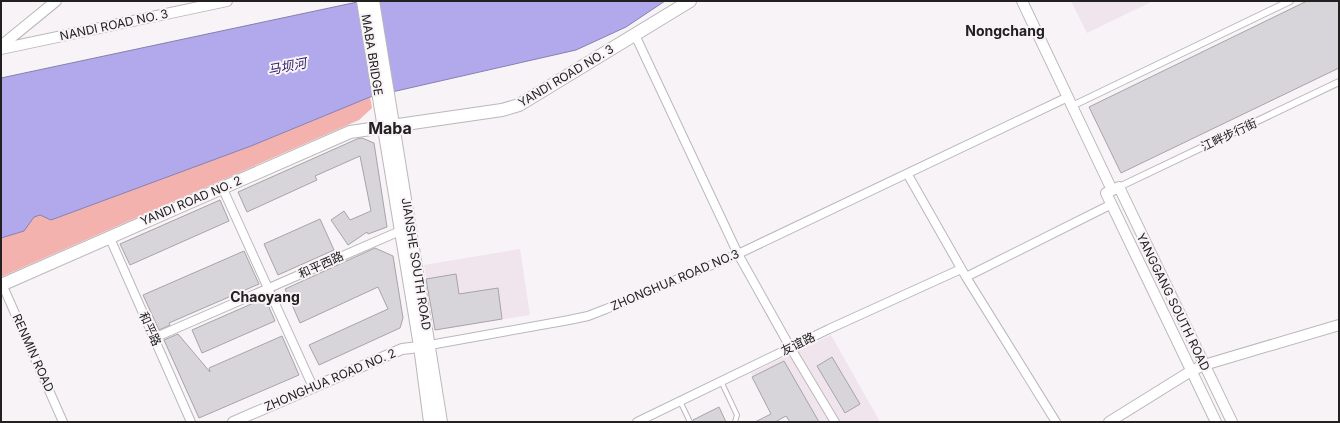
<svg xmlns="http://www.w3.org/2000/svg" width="1340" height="423" font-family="Inter,'Noto Sans SC',sans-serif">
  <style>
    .built { fill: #f0e5ed }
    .green { fill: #f3b2ad }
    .water { fill: #b1a9ec; stroke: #8680af }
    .building { fill: #d7d5d9; stroke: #a6a4a7 }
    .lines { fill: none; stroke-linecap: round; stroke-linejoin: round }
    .service-casing { stroke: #bbb7ba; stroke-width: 6 }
    .pedestrian-casing { stroke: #bbb7ba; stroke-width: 8 }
    .minor-casing { stroke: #bbb7ba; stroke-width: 10 }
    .tertiary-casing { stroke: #bbb7ba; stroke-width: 12 }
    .secondary-casing { stroke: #bbb7ba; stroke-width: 14 }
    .service { stroke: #fff; stroke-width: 4 }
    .pedestrian { stroke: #fff; stroke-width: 6 }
    .minor { stroke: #fff; stroke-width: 8 }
    .tertiary { stroke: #fff; stroke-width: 10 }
    .secondary { stroke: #fff; stroke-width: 12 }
    .labels { text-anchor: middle; stroke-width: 4; stroke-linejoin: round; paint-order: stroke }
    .street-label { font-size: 12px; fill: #222021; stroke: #f7f3f6 }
    .water-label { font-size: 13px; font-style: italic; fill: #2e1864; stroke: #f7f3f6 }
    .quarter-label { font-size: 14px; font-weight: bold; fill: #222021; stroke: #f7f3f6 }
    .district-label { font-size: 16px; font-weight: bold; fill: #222021; stroke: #f7f3f6 }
  </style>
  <rect width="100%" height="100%" fill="#f7f3f6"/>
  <!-- built -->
  <path class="built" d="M1071,1H1153L1087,33Z
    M520,249L530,315L435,330L424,265Z
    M831,335L880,422H790L776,398L765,403L751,373Z"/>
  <!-- green -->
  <path class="green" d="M370,97L372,108L359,120L1,277V238L24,231L34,217L40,215L51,220L251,146Z"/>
  <!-- water -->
  <path class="water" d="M362,1H665L626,27L576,50L370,97L251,146L51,220L40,215L34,217L24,231L1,238V78Z"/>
  <!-- building -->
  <path class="building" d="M1307,1H1339V68L1121,173L1089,107Z
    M362,138L374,143L387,227L368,234L367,232L348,245L331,220L344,211L350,220L371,211L360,156L315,176L317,180L247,212L238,192L357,139Z
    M220,200L229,221L130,265L120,244Z
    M320,219L334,250L278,275L264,244Z
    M375,248L393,256L403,318L400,328L319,365L309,345L388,309L378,287L300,323L285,289Z
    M244,251L259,284L169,323L170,325L159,330L143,295Z
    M456,274L459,294L498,288L502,319L435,330L426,279Z
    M265,298L275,321L202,353L192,330Z
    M178,334L210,372L209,368L282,336L299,375L199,418L164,340Z
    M832,357L860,404L845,413L817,366Z
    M784,361L819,422H790L786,416L775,422H755L771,414L752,377Z
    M719,407L726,422H693V420Z"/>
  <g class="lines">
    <!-- service casing -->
    <g class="service-casing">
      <path id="service" d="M721,381L737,415L735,422
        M680,401L690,422"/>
    </g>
    <!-- pedestrian casing -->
    <g class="pedestrian-casing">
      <path id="pedestrian" d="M1072,106L1290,1
        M1119,187L1339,82"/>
    </g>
    <!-- minor casing -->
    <g class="minor-casing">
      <path id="minor" d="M635,35L738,254L790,347L835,422
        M908,175L966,277L1056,422
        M222,187L313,387
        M109,236L191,422
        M966,277L1112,204
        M2,284L63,422
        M154,338L400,231
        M430,345L569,320L588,316L606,309L738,254L1068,97
        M637,422L829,329L961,269"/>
    </g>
    <!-- tertiary casing -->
    <g class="tertiary-casing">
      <path id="tertiary" d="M1022,1L1112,190
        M1,46L56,1
        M1,49L227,1
        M233,422L402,349L428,346
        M1109,422L1191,371L1204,365L1339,325
        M1216,422L1106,193L1119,187L1232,422"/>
    </g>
    <!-- secondary casing -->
    <g class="secondary-casing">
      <path id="secondary" d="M363,1L420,346L430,422
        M373,1L441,422
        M1,285L350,132L502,110L519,105L690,1"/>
    </g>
    <!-- service -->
    <use href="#service" class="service"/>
    <!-- pedestrian -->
    <use href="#pedestrian" class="pedestrian"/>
    <!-- minor -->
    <use href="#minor" class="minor"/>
    <!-- tertiary -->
    <use href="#tertiary" class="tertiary"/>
    <!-- secondary -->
    <use href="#secondary" class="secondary"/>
  </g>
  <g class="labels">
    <!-- street labels -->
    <g class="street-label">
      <text transform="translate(114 25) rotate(-12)" y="4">NANDI ROAD NO. 3</text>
      <text transform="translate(372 55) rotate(81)" y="4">MABA BRIDGE</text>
      <text transform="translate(566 76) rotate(-31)" y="4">YANDI ROAD NO. 3</text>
      <text transform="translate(1229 135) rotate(-25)" y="4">江畔步行街</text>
      <text transform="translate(191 201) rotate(-23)" y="4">YANDI ROAD NO. 2</text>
      <text transform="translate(416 264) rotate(81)" y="4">JIANSHE SOUTH ROAD</text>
      <text transform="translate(321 265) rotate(-24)" y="4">和平西路</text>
      <text transform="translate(675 280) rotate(-23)" y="4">ZHONGHUA ROAD NO.3</text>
      <text transform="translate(1173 302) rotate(64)" y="4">YANGGANG SOUTH ROAD</text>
      <text transform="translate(150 329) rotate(66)" y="4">和平路</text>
      <text transform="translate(798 344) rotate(-26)" y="4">友谊路</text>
      <text transform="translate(33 353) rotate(66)" y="4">RENMIN ROAD</text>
      <text transform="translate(330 380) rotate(-23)" y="4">ZHONGHUA ROAD NO. 2</text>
    </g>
    <!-- water labels -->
    <g class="water-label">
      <text transform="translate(287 66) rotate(-11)" y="5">马坝河</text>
    </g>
    <!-- quarter labels -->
    <g class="quarter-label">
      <text x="1005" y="36">Nongchang</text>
      <text x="265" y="302">Chaoyang</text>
    </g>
    <!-- district labels -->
    <g class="district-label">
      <text x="390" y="134">Maba</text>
    </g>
  </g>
  <!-- border -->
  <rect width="1340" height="423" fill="none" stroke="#222021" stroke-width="4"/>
</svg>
